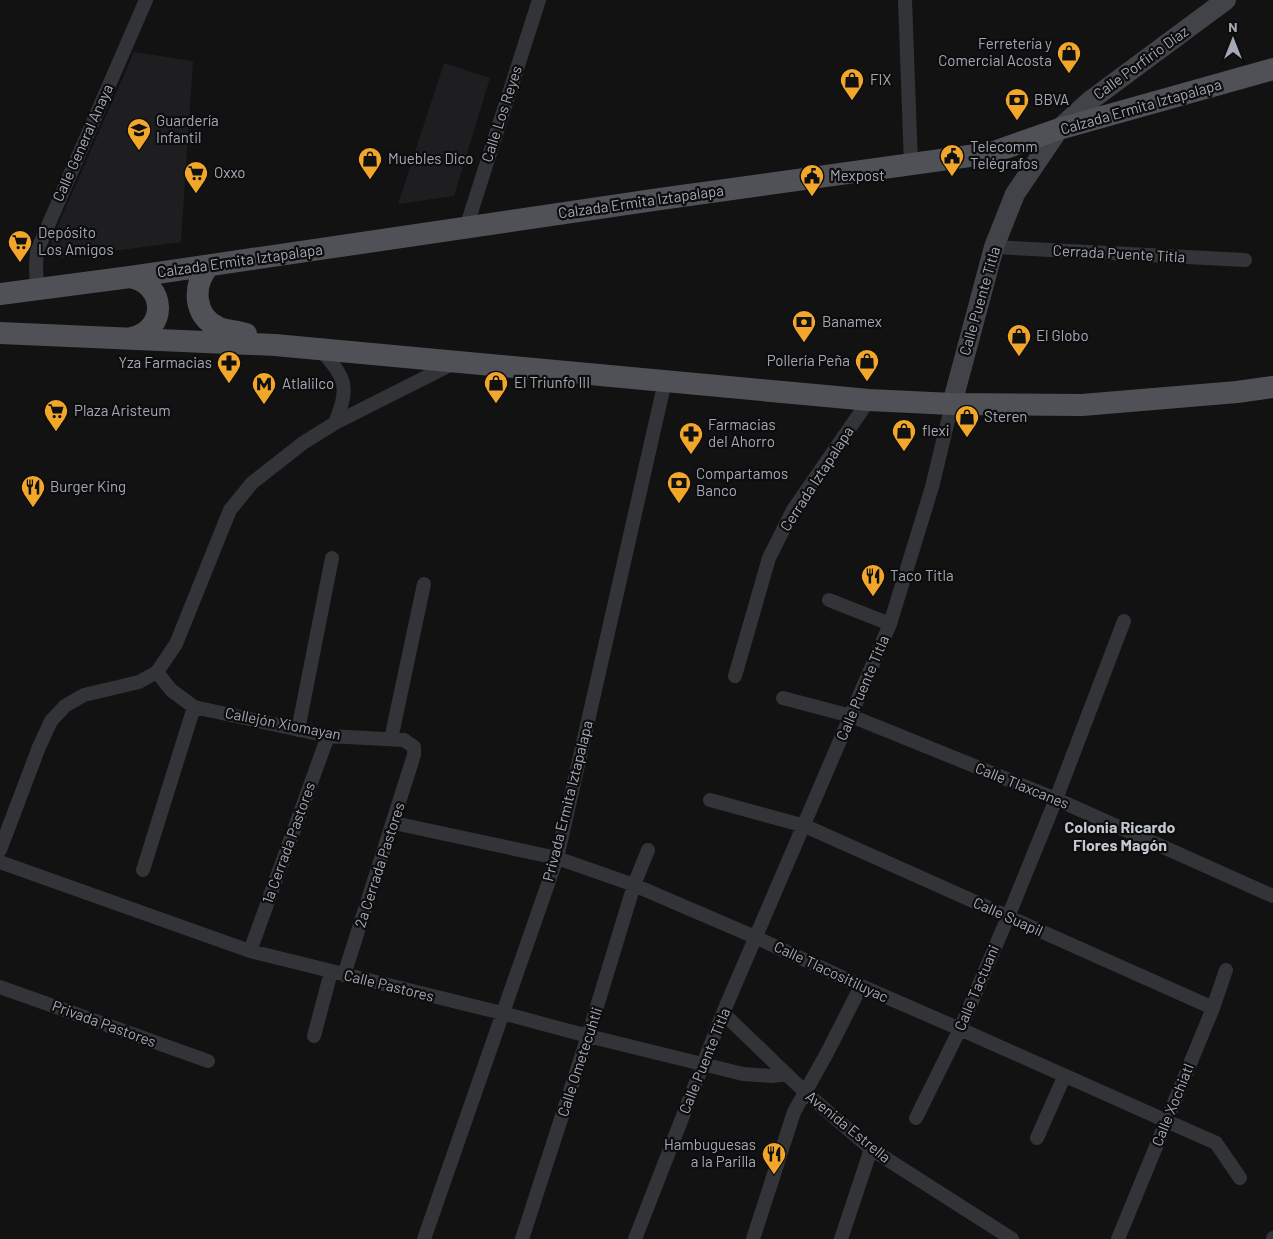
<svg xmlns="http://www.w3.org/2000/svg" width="1273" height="1239" font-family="Barlow,sans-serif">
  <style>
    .built { fill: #1e1e20 }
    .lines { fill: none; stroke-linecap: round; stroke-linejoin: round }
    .street { stroke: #333438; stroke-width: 14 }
    .secondary { stroke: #414348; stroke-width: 20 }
    .primary { stroke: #4f5157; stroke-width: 22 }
    .labels { text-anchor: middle; stroke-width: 4.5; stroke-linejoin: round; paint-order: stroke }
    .poi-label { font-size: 15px; fill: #a3a9b4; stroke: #0d0d0e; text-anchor: start }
    .street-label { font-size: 15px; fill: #a3a9b4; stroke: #0d0d0e }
    .neighbourhood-label { font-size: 16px; font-weight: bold; fill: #c4c8d0; stroke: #0d0d0e }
  </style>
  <rect width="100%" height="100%" fill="#121213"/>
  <!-- built -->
  <path class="built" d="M134,52L193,61L181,242L60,258L53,253L51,241Z
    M444,63L490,78L454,196L398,204Z"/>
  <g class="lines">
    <!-- street -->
    <path class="street" d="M905,0L911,164
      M466,228L539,0
      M994,247L1245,260
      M37,290L36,266L37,251L146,0
      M320,349C346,379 350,385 335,423
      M829,600L890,624
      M157,672L171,690L194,707L328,736L404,740L414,747V755L344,975
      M735,676L769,558L793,510L869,400
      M783,698L851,716L1056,799L1273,896
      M298,730L332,558
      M391,739L424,584
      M710,800L805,826L1213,1008
      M394,823L557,858L634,885L755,937L861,986L960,1029L1216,1143L1240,1178
      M0,850L39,747L51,721L65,706L84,695L139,682L157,672L176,644L230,510L252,483L303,443L335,423L454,363
      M0,862L250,951L502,1013L588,1036L743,1074L772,1076L787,1074
      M143,870L194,707
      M250,951L328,736
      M0,987L208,1061
      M723,1013L805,1092L871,1149L1012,1239
      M314,1036L331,972
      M916,1118L960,1029L1008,917L1056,799L1124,621
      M1037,1138L1064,1077
      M424,1239L557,858L665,381
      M522,1239L588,1036L634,885L648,850
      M635,1239L723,1013L890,624L932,487L952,404
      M753,1239L794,1112L827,1053L861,986
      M841,1239L871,1149
      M1118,1239L1213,1008L1226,970
      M1273,1239V1238"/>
    <!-- secondary -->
    <path class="secondary" d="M952,404L994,247L1015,194L1059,129L1091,100L1226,0"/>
    <!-- primary -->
    <path class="primary" d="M209,266C192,284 193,317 219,328C227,331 237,331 246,334
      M130,277C166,284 168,329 132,338
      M0,294L130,277L660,199L991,153L1059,129L1273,69
      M0,333L275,345L869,400L952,404L1082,405L1237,392L1273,387"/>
  </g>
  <!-- icons -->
  <defs>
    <g id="shop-pin" transform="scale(1.25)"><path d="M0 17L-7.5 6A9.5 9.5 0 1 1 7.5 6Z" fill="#f2a72b" stroke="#0d0d0e"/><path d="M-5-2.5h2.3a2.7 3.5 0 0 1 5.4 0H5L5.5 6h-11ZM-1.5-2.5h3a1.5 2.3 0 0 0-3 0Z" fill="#111"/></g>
    <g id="bank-pin" transform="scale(1.25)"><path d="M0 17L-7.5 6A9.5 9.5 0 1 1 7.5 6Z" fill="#f2a72b" stroke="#0d0d0e"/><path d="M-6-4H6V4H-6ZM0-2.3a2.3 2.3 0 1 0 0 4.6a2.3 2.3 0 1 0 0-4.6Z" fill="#111"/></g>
    <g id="school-pin" transform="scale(1.25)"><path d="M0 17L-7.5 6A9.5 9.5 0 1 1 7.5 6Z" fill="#f2a72b" stroke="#0d0d0e"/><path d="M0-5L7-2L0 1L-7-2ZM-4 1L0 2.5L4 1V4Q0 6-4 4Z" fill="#111"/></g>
    <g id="civic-pin" transform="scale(1.25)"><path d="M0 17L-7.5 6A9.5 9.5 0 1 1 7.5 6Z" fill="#f2a72b" stroke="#0d0d0e"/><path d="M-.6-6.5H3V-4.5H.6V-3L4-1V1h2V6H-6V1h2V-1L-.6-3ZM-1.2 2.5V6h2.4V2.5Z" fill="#111"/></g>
    <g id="supermarket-pin" transform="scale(1.25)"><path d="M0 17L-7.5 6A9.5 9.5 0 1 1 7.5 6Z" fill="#f2a72b" stroke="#0d0d0e"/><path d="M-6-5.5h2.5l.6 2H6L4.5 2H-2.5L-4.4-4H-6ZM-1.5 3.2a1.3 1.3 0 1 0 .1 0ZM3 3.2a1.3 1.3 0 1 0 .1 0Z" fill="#111"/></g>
    <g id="pharmacy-pin" transform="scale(1.25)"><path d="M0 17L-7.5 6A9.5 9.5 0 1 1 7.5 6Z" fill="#f2a72b" stroke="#0d0d0e"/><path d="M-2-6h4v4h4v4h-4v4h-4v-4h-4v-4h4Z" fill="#111"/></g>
    <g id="metro-pin" transform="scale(1.25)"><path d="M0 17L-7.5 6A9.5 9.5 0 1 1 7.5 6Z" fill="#f2a72b" stroke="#0d0d0e"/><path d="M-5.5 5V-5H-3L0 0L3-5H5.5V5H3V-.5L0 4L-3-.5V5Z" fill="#111"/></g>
    <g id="restaurant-pin" transform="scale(1.25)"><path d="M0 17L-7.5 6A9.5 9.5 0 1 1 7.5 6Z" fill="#f2a72b" stroke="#0d0d0e"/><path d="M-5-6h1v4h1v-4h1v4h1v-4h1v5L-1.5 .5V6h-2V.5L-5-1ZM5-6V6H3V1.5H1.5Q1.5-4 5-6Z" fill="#111"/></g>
  </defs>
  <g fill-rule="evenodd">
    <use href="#shop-pin" x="1069" y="53"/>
    <use href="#shop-pin" x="852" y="80"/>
    <use href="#bank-pin" x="1017" y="100"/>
    <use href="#school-pin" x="139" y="130"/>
    <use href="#civic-pin" x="952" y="156"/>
    <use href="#shop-pin" x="370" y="159"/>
    <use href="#supermarket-pin" x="196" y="173"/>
    <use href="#civic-pin" x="812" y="176"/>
    <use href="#supermarket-pin" x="20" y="242"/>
    <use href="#bank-pin" x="804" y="322"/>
    <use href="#shop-pin" x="1019" y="336"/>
    <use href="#shop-pin" x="867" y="361"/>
    <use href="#pharmacy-pin" x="229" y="363"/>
    <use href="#shop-pin" x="496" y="383"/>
    <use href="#metro-pin" x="264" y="384"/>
    <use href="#supermarket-pin" x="56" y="411"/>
    <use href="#shop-pin" x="967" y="417"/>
    <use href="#shop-pin" x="904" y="431"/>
    <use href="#pharmacy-pin" x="691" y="434"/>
    <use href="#bank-pin" x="679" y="483"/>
    <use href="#restaurant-pin" x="33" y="487"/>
    <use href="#restaurant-pin" x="873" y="576"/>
    <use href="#restaurant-pin" x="774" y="1154"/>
  </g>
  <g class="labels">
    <!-- poi labels -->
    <g class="poi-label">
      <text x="1052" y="49" text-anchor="end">Ferretería y<tspan x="1052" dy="17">Comercial Acosta</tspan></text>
      <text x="870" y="85">FIX</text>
      <text x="1034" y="105">BBVA</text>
      <text x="156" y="126">Guardería<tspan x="156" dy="17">Infantil</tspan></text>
      <text x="970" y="152">Telecomm<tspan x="970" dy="17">Telégrafos</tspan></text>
      <text x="388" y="164">Muebles Dico</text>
      <text x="214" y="178">Oxxo</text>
      <text x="830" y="181">Mexpost</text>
      <text x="38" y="238">Depósito<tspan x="38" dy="17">Los Amigos</tspan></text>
      <text x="822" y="327">Banamex</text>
      <text x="1036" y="341">El Globo</text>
      <text x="850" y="366" text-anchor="end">Pollería Peña</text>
      <text x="212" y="368" text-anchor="end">Yza Farmacias</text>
      <text x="514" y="388">El Triunfo III</text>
      <text x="282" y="389">Atlalilco</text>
      <text x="74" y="416">Plaza Aristeum</text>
      <text x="984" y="422">Steren</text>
      <text x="708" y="430">Farmacias<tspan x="708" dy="17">del Ahorro</tspan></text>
      <text x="922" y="436">flexi</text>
      <text x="696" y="479">Compartamos<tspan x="696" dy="17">Banco</tspan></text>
      <text x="50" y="492">Burger King</text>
      <text x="890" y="581">Taco Titla</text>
      <text x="756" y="1150" text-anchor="end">Hambuguesas<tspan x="756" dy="17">a la Parilla</tspan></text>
    </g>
    <!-- street labels -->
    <g class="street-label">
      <text transform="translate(1141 63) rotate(-36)" y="5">Calle Porfirio Díaz</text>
      <text transform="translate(1141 107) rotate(-16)" y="5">Calzada Ermita Iztapalapa</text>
      <text transform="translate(502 114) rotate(-72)" y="5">Calle Los Reyes</text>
      <text transform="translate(83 143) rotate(-66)" y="5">Calle General Anaya</text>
      <text transform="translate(641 202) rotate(-8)" y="5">Calzada Ermita Iztapalapa</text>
      <text transform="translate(1119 254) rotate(3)" y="5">Cerrada Puente Titla</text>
      <text transform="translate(240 261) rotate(-8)" y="5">Calzada Ermita Iztapalapa</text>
      <text transform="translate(980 301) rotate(-74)" y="5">Calle Puente Titla</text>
      <text transform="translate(817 479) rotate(-57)" y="5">Cerrada Iztapalapa</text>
      <text transform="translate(863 688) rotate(-67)" y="5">Calle Puente Titla</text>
      <text transform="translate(283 724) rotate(11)" y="5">Callejón Xiomayan</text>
      <text transform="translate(1022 786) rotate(22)" y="5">Calle Tlaxcanes</text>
      <text transform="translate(568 801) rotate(-76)" y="5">Privada Ermita Iztapalapa</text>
      <text transform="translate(289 843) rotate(-70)" y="5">1a Cerrada Pastores</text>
      <text transform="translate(380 865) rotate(-72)" y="5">2a Cerrada Pastores</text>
      <text transform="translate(1008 917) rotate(24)" y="5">Calle Suapil</text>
      <text transform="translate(831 972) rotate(25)" y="5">Calle Tlacositiluyac</text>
      <text transform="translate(389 986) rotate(14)" y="5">Calle Pastores</text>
      <text transform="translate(977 988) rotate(-67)" y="5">Calle Tactuani</text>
      <text transform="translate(104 1024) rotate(20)" y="5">Privada Pastores</text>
      <text transform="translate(705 1061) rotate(-68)" y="5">Calle Puente Titla</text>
      <text transform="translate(580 1062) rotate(-72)" y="5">Calle Ometecuhtli</text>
      <text transform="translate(1173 1105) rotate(-68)" y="5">Calle Xochiatl</text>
      <text transform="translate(848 1127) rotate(39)" y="5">Avenida Estrella</text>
    </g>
    <!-- neighbourhood labels -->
    <g class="neighbourhood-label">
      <text x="1120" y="833">Colonia Ricardo<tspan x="1120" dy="18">Flores Magón</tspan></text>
    </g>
  </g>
  <!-- north arrow -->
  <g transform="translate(1233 40)" stroke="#0d0d0e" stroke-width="4" paint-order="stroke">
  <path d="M0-4L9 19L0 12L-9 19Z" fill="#a3a9b4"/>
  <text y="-8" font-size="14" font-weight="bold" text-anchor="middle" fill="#a3a9b4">N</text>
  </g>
</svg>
